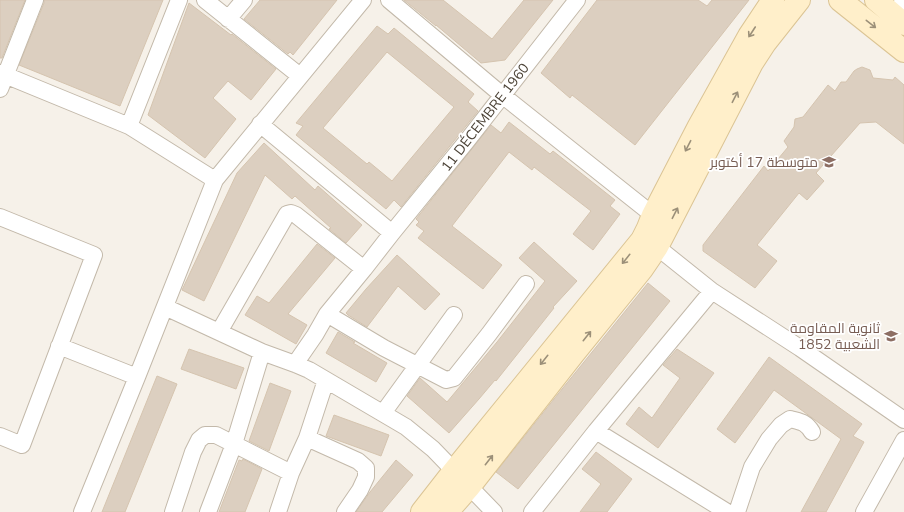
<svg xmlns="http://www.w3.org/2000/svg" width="904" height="512" font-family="'Nunito Sans',Cairo,sans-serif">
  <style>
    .building { fill: #dccfc0; stroke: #d5c4af; fill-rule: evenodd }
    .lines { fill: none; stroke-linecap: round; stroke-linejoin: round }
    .street-casing { stroke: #c3b9aa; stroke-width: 18 }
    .secondary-casing { stroke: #dbc494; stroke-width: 24 }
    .street { stroke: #fff; stroke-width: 16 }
    .secondary { stroke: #ffefca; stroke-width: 22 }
    .oneway { stroke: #9c9079 }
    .labels { text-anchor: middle; stroke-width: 3.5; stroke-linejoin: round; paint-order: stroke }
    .street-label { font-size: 14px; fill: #4b4236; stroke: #fff }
    .education-label { font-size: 14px; fill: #785e54; stroke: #fff; text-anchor: end }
  </style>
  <rect width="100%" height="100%" fill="#f6f1e9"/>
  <!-- building -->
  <path class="building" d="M0,0H25L2,58H0Z
    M44,0H163L120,106L19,65L44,3Z
    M260,0H337L293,55L290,52L288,54L244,19Z
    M404,0H443L492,39L524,0H553L505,60L481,63L436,25V26Z
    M597,0H698L707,6L712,0H749L635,145L572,95L570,98L541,73Z
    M189,3L231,35L232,34L276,69L251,100L228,81L213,98L236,119L205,158L148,115Z
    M377,26L388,34L394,28L474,94L468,102L478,111L401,207L394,200L386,209L296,135L303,126L296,123ZM387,52L454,107L392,181L369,162L367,164L323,128Z
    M862,67L870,70L873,78L893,80L895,77L904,85V144L876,122L860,123L816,173L824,181L807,200L799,193L757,245L777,261L755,288L703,251V245L764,166L768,171L788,147L784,141L794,127L795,119L803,117L828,85L835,91L841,82H846L854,71L857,69Z
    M509,122L550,154L553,151L615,200L610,206L620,214L593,250L573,234L591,211L534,167L532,170L509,152L452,226L502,265L483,289L418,238L424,231L416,225L419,222L416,219L491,125L501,133Z
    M264,143L315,190L318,186L362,225L346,243L329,229L331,228L295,196L292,199L265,175L204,301L182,290L237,173Z
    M534,242L577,281L553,307L554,308L496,381L495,380L479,399L449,433L407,396L420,378L447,402L497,342L545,281L519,258Z
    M317,244L335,258L288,314L307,325L296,344L245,315L257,296L269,303Z
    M397,255L440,294L425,310L398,286L367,327L348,315L346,313L366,289Z
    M648,283L670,301L518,489L496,472L554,399Z
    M338,332L355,342L353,343L387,363L376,382L326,353Z
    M189,349L244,368L236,389L181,369Z
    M677,349L714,373L658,448L626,424L639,407L652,418L680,378L663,365Z
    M769,357L862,424L853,436L864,442L826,512H801L841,439L774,390L735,443L717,429Z
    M157,376L177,384L125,512H102Z
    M270,383L291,391L269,451L249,441Z
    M334,415L389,435L381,456L326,436Z
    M596,452L632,479L607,512H580L601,484L582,469Z
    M243,459L262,469L245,512H219L239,460L242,461Z
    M396,460L413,475L382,512H356L370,492Z"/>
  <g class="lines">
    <!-- street casing -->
    <g class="street-casing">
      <path id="street" d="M205,0L300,76
        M389,0L502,95L653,215
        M893,15L904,1
        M228,19L244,0
        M0,73L129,126L215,180
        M0,89L35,0
        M260,124L392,233
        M129,126L179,0
        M0,217L94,255L22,445L0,436
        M647,242L657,247L712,291L800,348L904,420
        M165,307L262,352L295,364L309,370L326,380L406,427L433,449L494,512
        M327,314L364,269L392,233L466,142L577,0
        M219,332L287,214L291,213L296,215L364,269
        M59,346L137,377
        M295,364L315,335L327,314L384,348L446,380L454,378L489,334L526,284
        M383,413L454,315
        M596,431L727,512
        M307,438L358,461L366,468V477L360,490L345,512
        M82,512L137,377L215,180L363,0
        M173,512L193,452L199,440L205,435H216L291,473
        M208,512L234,444L262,352
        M278,512L291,473L307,438L326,380
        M532,512L596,431L712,291
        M737,512L752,467L769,439L781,425L790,419C801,422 806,422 812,432
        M864,512L904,440"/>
    </g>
    <!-- secondary casing -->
    <g class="secondary-casing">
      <path id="secondary" d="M840,0L904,51
        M876,0L904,24
        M422,512L454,471L642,240L648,228L653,215L699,126L749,36L773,0
        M447,512L469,487L574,353L642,269L657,247L752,63L765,43L799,0"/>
    </g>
    <!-- street -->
    <use href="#street" class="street"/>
    <!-- secondary -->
    <use href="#secondary" class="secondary"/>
  </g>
  <!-- one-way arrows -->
  <defs><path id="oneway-shaft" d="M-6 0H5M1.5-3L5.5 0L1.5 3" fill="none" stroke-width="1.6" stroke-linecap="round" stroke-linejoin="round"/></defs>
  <g class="oneway">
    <use href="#oneway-shaft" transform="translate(871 24) rotate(38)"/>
    <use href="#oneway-shaft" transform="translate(752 32) rotate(123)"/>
    <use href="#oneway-shaft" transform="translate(735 97) rotate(-63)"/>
    <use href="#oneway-shaft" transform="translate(688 146) rotate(117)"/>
    <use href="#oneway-shaft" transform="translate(675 213) rotate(-63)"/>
    <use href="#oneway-shaft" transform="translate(626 259) rotate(129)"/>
    <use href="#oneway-shaft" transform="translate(587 336) rotate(-51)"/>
    <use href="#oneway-shaft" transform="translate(544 360) rotate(129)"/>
    <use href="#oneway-shaft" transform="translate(489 460) rotate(-52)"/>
  </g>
  <!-- icons -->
  <defs>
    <g id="school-bare" transform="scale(1.08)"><path d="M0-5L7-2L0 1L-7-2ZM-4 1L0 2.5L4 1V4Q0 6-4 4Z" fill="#8d6e63" stroke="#fff" stroke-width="2.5" paint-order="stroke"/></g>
  </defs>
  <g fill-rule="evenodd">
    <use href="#school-bare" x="829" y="162"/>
    <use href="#school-bare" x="891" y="336"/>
  </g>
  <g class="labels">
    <!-- street labels -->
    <g class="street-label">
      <text transform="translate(485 117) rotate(-52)" y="5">11 DÉCEMBRE 1960</text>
    </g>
    <!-- education labels -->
    <g class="education-label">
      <text x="818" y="167">متوسطة 17 أكتوبر</text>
      <text x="880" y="333">ثانوية المقاومة<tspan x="880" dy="16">الشعبية 1852</tspan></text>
    </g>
  </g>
</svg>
